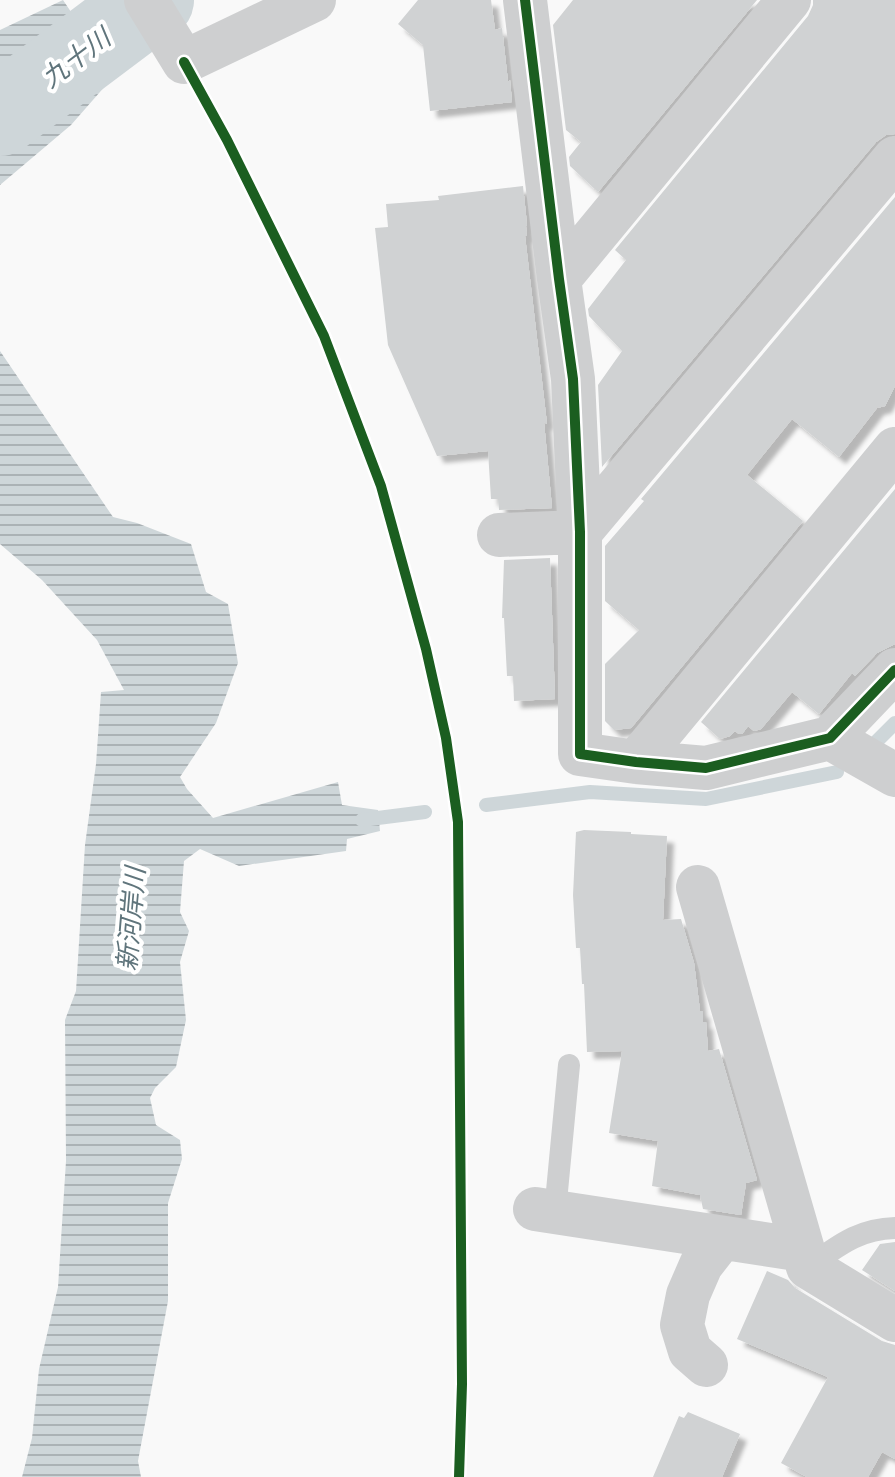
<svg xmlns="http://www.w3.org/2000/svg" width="895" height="1477" font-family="'Varela Round','Noto Sans JP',sans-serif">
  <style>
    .water { fill: url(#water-rules) }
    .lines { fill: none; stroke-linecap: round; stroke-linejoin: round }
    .stream { stroke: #ced6d9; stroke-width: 14 }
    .river { stroke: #ced6d9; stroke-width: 82 }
    .building { fill: #d0d2d3; filter: url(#shadow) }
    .lane { stroke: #cecfd0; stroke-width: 22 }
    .street { stroke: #cecfd0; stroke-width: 44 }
    .cycleway-casing { stroke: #fff; stroke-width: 15 }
    .cycleway { stroke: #1b5e20; stroke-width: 10 }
    .labels { text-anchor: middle; stroke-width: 8; stroke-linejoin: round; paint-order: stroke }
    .water-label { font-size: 26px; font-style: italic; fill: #60757c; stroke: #fff }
  </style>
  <defs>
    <pattern id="water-rules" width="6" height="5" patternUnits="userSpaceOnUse" patternTransform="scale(2)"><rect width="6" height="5" fill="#ced6d9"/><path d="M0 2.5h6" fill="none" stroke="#abb2b5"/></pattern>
    <filter id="shadow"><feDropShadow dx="7" dy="7" stdDeviation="2" flood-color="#0004"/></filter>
  </defs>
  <rect width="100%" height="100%" fill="#f9f9f9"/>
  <!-- water -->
  <path class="water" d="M63,0L114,76L71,125L0,185V30Z
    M0,351L113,517L137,523L191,544L206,592L228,604L238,663L216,723L180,777L187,789L213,818L338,782L342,805L378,810L380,831L347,839L346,851L239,866L200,849L184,861L180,912L189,931L180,962L186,1020L176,1067L155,1088L150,1098L156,1125L180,1140L182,1159L168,1203V1301L138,1461L141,1477H22L32,1438L39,1369L58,1287L66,1161L65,1020L76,991L85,845L96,764L101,692L124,690L97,640L42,580L0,544Z"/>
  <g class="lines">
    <!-- stream -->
    <path class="stream" d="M876,742L895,723
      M486,805L590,792L706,799L837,772
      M362,820L425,812"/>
    <!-- river -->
    <path class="river" d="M0,115L153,0"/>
  </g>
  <!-- building -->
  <path class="building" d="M418,0H491L495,30L502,28L508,82L510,80L512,102L430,111L423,45L398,24Z
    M573,0H757L598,192L570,166L569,157L581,142L566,130L553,25Z
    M813,0H895V134L886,135L876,142L602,467L598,385L622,351L589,316L588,309L626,260L615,250L808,16L813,5Z
    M523,186L527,225L526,226L527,236H525L547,424L544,422L552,508L499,510L498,499H491L488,451L437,456L388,345L375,228L388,227L386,204L439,200L438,196Z
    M895,197V386L885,406L877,408L839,457L792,419L747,475L803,521L631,728L614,730L605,721V664L639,630L605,601V546L644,501L641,499Z
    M895,489V644L877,653L855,676L852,673L819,714L792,692L761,729L754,731L748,726L742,734H739L735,731L730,736L720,739L701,722Z
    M550,558L555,699L514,701L513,676H507L504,618H502L504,560Z
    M584,830L631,832V834L667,836L663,920L681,919L694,963L700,1011H703V1022H706L708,1051L719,1049L757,1180L746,1183L741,1215L703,1209L700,1195L652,1186L658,1141L609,1133L622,1051L587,1052L584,984H582L580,948H576L573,895L576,832Z
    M895,1242V1291L862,1270L880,1244Z
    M767,1271L788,1280L795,1288L882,1341L895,1345V1459L882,1452L868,1477H807L781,1463L828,1377L737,1339Z
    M688,1412L740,1434L722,1477H653L679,1416L684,1418Z"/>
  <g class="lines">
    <!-- lane -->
    <path class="lane" d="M555,1212L569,1065
      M808,1267C837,1247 857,1229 895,1228"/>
    <!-- street -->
    <path class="street" d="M146,0L184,62L314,0
      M525,0L559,279L573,379L580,532V754L636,762L706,768L830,738L895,670
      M559,279L789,0
      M499,535L580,532L895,158
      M830,738L895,775
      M636,762L895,449
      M698,887L808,1267L895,1320
      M535,1209L803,1250
      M706,1365L690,1351L682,1325L688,1295L701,1265L722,1238"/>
    <!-- cycleway casing -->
    <g class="cycleway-casing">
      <path id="cycleway" d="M525,0L559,279L573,379L580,532V754L636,762L706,768L830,738L895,670
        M184,62L227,140L324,336L381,486L426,649L446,738L458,822L462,1384L459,1477"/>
    </g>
    <!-- cycleway -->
    <use href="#cycleway" class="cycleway"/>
  </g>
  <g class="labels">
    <!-- water labels -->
    <g class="water-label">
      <text transform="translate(76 58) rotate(-37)" y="9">九十川</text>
      <text transform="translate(131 919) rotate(-85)" y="9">新河岸川</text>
    </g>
  </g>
</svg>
